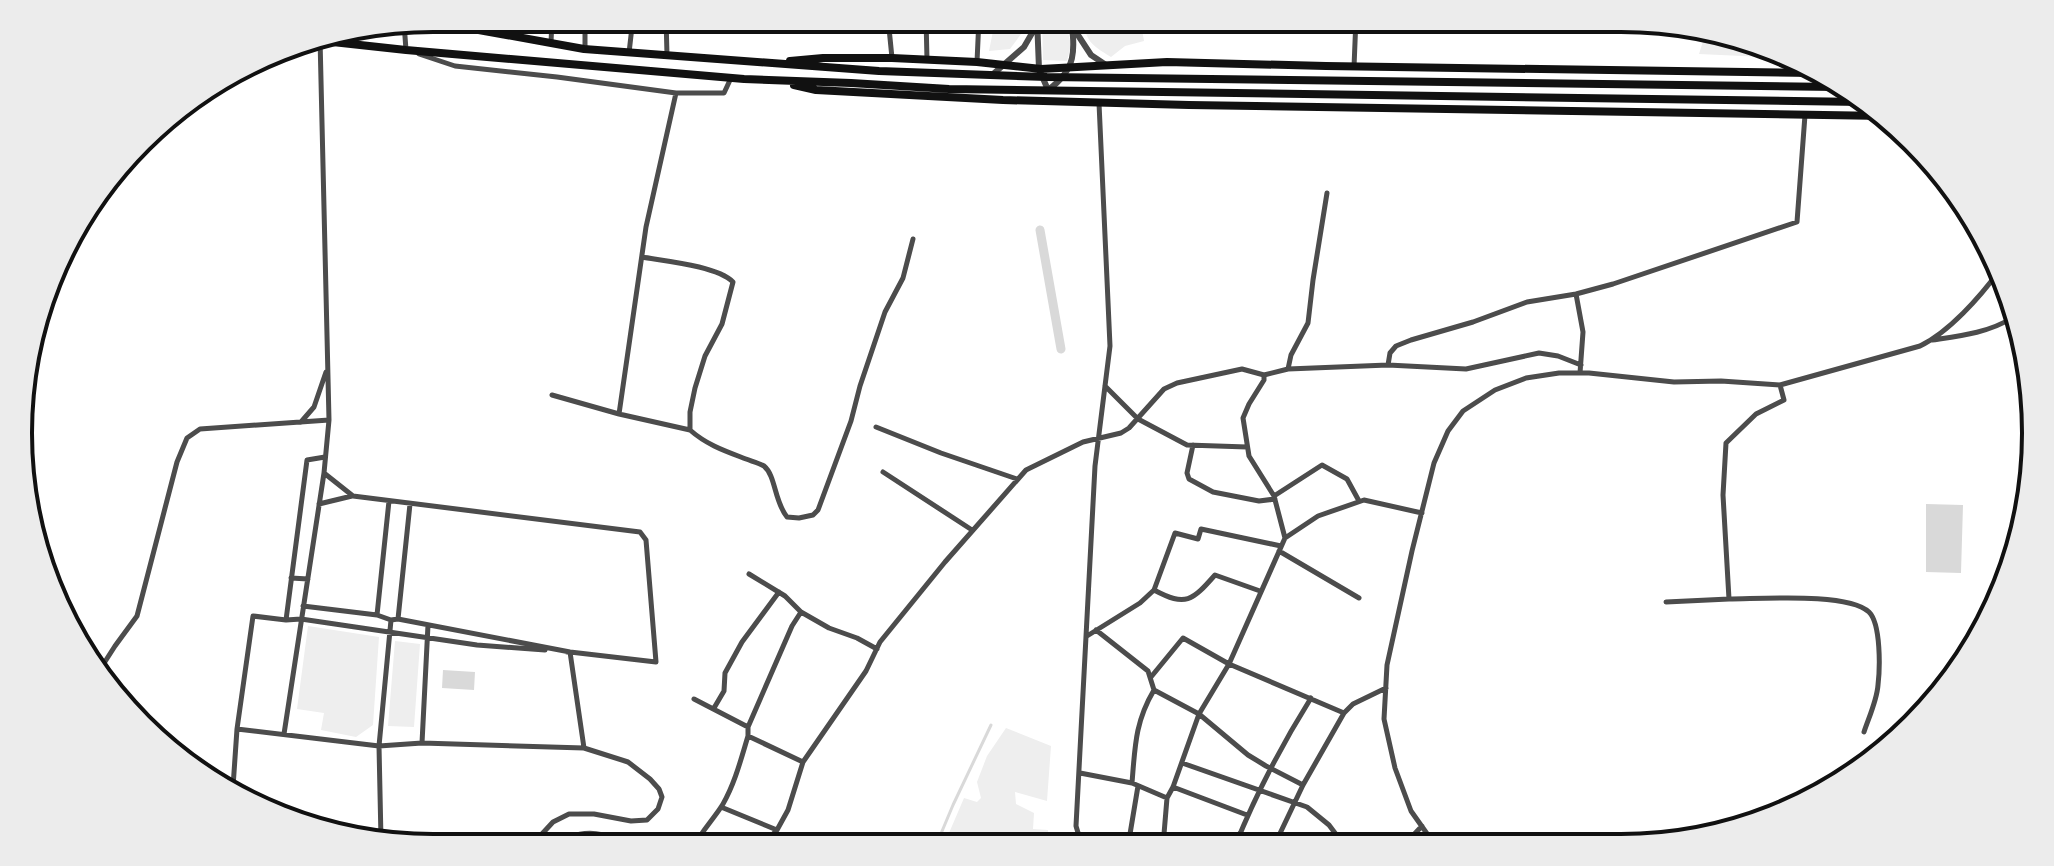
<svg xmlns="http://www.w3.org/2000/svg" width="2054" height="866" font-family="Barlow,sans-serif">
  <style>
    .green { fill: #eee }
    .water { fill: #d9d9d9 }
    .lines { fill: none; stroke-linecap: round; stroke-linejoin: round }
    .stream { stroke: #d9d9d9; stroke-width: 3 }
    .canal { stroke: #d9d9d9; stroke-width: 9 }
    .minor { stroke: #4c4c4c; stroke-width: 5 }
    .tertiary { stroke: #4c4c4c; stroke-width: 6 }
    .trunk { stroke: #111; stroke-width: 8 }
    .rim { fill: none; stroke: #111; stroke-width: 4 }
  </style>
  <rect width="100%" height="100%" fill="#fff"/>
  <!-- green -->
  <path class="green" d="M998,18H1024V30L1010,49L989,51L994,26Z
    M1042,18H1065L1071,45L1067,61L1043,60Z
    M1082,18H1140L1144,41L1125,46L1111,57C1090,44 1087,42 1082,18Z
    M1706,32L1755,40L1786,58L1699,54Z
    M308,626L379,637L373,725L356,737L321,730L324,713L297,709Z
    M395,641L420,644L414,727L388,726Z
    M1006,728L1051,746L1047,801L1015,792L1016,804L1034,813L1033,829L1048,830V846L945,847L946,840L964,798L977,802L981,798L977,782L987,756Z"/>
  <!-- water -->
  <path class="water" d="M1926,504L1963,505L1961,573L1926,572Z
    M443,670L475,672L474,690L442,688Z"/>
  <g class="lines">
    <!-- stream -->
    <path class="stream" d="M939,847L940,836L953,805L991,725"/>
    <!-- canal -->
    <path class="canal" d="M1040,230L1061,349"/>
    <!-- minor -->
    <path class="minor" d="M666,18L667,55
      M888,18L892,58
      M926,18L927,60
      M404,23L406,50
      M515,37L516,18
      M551,43L552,18
      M585,49V18
      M629,53L633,18
      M419,54L455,66L557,77L676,93H724L731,78
      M977,62L979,18
      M1354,67L1356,18
      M1576,294L1583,332L1580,373
      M1932,340C1959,336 1988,333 2012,318
      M1388,365L1390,353L1396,346L1411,340L1473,322L1527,302L1576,294L1613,284L1797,222L1805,115
      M1288,369L1291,355L1308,323L1313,280L1327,193
      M1264,375L1288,369L1388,365L1466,369L1539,353L1558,356L1581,365
      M1105,386L1138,419L1187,445L1247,447
      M552,395L619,414L690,430V412L695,388L705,356L722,324L733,282C717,266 665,261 642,257
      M619,414L646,227L676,93
      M301,422L314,407L326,372
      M876,427L941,453L1017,479
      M690,430C707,445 725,451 746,459C751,461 759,463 764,466C776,476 774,501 787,517L799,518L813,515L818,510L851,421L860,386L885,312L903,278L913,239
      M1193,445L1187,473L1189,479L1213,492L1259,501L1275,499
      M883,472L972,530
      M1274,496L1322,465L1347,479L1359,501
      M319,504L352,496
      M1279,551L1359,598
      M749,574L785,596L801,612L829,628L857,638L877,649
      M291,578L308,579
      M1154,590C1186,607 1192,601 1215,575L1260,591
      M1666,602L1729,599
      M303,606L377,615L391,620L398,619L570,652L656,662L646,540L640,532L353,496L324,473L329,420L320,38
      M377,615L389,501
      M398,619L410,504
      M286,620L307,460L325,457
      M1096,630L1148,671L1154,690C1135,722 1135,747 1132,783
      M1087,636L1140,603L1154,590L1175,533L1198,539L1201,529L1281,546
      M567,652H570L584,748
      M99,671L115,646L137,616L177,462L187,438L200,429L329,420
      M1151,677L1183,638L1229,664L1344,713
      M1154,690L1199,714L1248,755L1266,766L1303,785
      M694,699L748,727
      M714,708L724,691L725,673L742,642L779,592
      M237,729L379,746L422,743L584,748L628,762L650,779L659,789L662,797L658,809L647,820L631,821L594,814H569L553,822L529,848
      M1864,732C1869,717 1877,700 1878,685C1880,668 1881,624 1869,612C1848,592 1760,599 1729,599L1723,495L1726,443L1756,414L1784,400L1780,385L1920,346C1949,332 1980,297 1999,271
      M284,734L324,473
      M748,736L803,762
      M422,743L428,625
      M1182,763L1307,807L1329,825L1344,845
      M1080,773L1132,783L1167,798
      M233,787L237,729L253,616L286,620L301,619L477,645L545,650
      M1173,787L1247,815
      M721,807L777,830
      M1240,833L1274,844
      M381,839L379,746L391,620
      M1404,845L1422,826
      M1435,845L1411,811L1395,768L1384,719L1387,665L1412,551L1434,463L1448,431L1463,411L1495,390L1526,378L1559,373H1589L1674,382L1721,381L1780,385
      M1082,846L1076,826L1095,466L1110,346L1099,103
      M1128,846L1138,786
      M1163,846L1167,798L1173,787L1199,714L1229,664L1285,538L1318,516L1364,500L1422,513
      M1235,846C1256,794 1281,746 1311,698
      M1274,846L1303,785L1344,713L1353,704L1386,688
      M694,847C701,831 714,819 723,804C735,783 741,759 748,736V727L792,626L801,612
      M761,847L777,830L788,810L803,762L866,671L880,642L945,562L1026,470L1083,442L1121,433L1129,428L1164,389L1177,383L1242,369L1264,375V380L1249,404L1243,418L1249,456L1274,496L1285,538
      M556,848C578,823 613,835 639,847"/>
    <!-- tertiary -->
    <path class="tertiary" d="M1037,18L1039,69L1048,90C1077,69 1075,51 1071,18
      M1074,29L1091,55L1106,65
      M992,75L1024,47L1035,28"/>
    <!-- trunk -->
    <path class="trunk" d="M423,20L584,49L879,71L1047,77L1836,87
      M305,39L406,50L744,79L851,83L949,89L1862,102
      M790,61L823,58H892L977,62L1041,69L1167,62L1326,66L1812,73
      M794,85L816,90L1003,100L1189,105L1885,116"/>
  </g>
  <!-- crop -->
  <path d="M0 0H2054V866H0ZM433 32H1621A401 401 0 0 1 2022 433V433A401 401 0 0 1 1621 834H433A401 401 0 0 1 32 433V433A401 401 0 0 1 433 32Z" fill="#ececec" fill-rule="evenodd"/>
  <path class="rim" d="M433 32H1621A401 401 0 0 1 2022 433V433A401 401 0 0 1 1621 834H433A401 401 0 0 1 32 433V433A401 401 0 0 1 433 32Z"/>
</svg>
